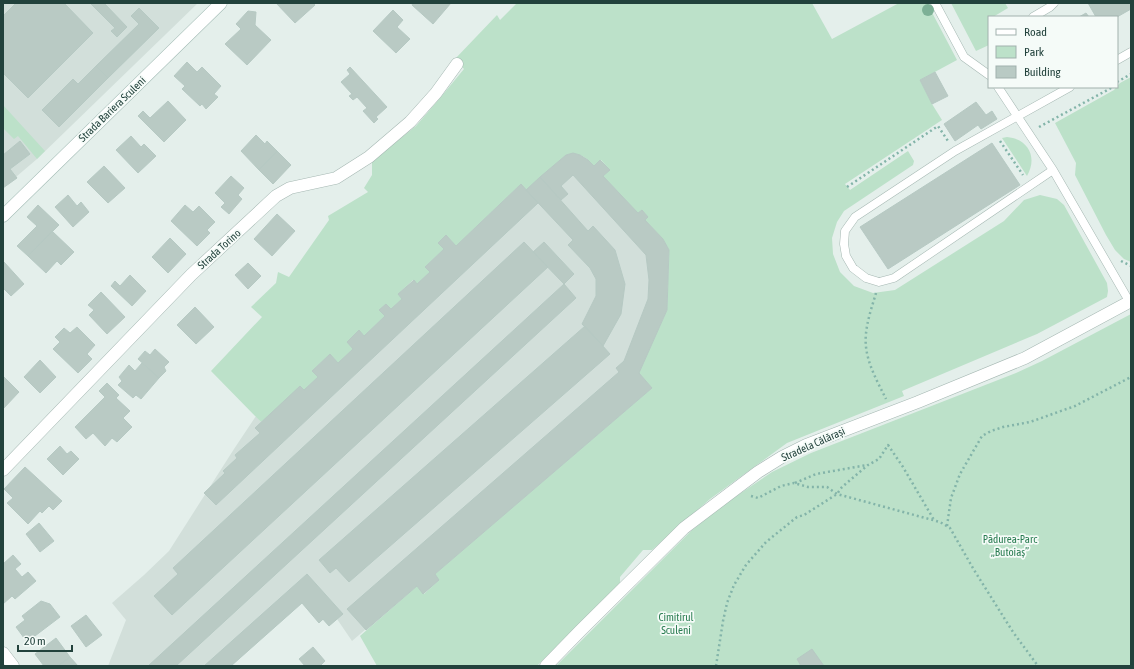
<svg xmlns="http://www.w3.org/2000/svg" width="1134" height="669" font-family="'Asap Condensed',sans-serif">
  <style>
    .built { fill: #d2dfda }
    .green { fill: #bce1c9 }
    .building { fill: #b9cac4; stroke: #b6c9c3 }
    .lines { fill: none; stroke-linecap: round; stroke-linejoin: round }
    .service-casing { stroke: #a6b8b3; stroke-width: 9 }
    .minor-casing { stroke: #a6b8b3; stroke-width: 13 }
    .secondary-casing { stroke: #a2bbb5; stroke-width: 13 }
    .path { stroke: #83b4a9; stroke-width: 2.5; stroke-dasharray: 2 3; stroke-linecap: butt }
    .service { stroke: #fff; stroke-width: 8 }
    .minor { stroke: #fff; stroke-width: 12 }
    .secondary { stroke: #fff; stroke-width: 12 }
    .tree { fill: #7db096 }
    .labels { text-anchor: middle; stroke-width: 3.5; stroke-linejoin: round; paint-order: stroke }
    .street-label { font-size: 11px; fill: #22423c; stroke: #f5fbf8 }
    .park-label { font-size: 11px; fill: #297c51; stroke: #f5fbf8 }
  </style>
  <rect width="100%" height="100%" fill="#e4efeb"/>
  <!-- built -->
  <path class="built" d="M3,3H198L37,159L3,188Z
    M573,153L580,155L588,160L594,166L600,160L610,170L638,213L642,210L648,217L645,221L663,239L669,250L652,388L435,574L439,580L423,594L416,586L352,641L337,619L329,626L323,620L319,623L302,603L231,666H108L126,620L112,603L144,575L169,551L234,449L256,416L261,422L330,354L338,362L353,349L347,342L359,330L364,336L385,316L379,310L386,304L390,309L398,294L414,280L417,284L430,272L425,267L443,250L438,243L446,235L456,245L521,184L526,189L566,155Z"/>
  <!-- green -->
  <path class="green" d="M517,3H812L832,39L899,3H927L957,60L920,80L932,104L942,120L845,184L850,190L908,151L914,161L913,165L844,211L837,222L832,238L833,254L840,272L854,286L873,293L895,290L1004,221L1024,200L1040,195L1057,199L1064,205L1107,283L1108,291L1107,297L1037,334L902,391L904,396L787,443L710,499L652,550H643L620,577V583L537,666H377L360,636L417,586L424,594L439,580L435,574L652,388L639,373L667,310L669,250L663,239L645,220L648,217L642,210L638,213L603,176L610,170L601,160L594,166C586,157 578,151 566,155L526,190L521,184L456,246L446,235L438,243L444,249L425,267L430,272L417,284L413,280L398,294L402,299L391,309L386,304L379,310L385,316L364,336L359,331L347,342L353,349L338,363L330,354L312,371L318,377L304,390L261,422L211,371L262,317L251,307L276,283L278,272L289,277L329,220L328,216L368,192L364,188L372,175V161L416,126L440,98L464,69L455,59L497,15L500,20Z
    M951,3H1005L1008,8L993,17H989V45L976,51Z
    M1131,77V262L1124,259L1115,250L1106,235L1075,175L1076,163L1055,123L1114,90L1120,83Z
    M3,105L45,151L37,159L18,136L14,139L3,128Z
    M1007,137C1028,139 1038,157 1027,176L1002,138Z
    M1131,314V666H556L691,531L726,503L772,472L811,453L1016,373L1042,361Z"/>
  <!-- building -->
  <path class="building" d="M16,3H64L93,33L28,98L3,73V16Z
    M90,3H104L127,27L117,37L111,31L115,28Z
    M276,3H313L315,5L295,23Z
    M413,3H451L433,24L412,5Z
    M1088,3H1131V9L1117,17H1096Z
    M139,8L159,28L108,78L96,66L139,24L131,16Z
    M393,10L403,20L397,27L410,39L396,53L373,31Z
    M248,11L256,12L255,25L271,40L247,65L225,44L241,29L236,24Z
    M1086,13L1089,17H1079Z
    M187,62L197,72L202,67L221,86L214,94L218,97L206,109L202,104L200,106L182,89L185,86L174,76Z
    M96,66L108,78L59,127L42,110L73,79L78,84Z
    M350,67L387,107L376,117L378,119L374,123L363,111L367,108L357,97L353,100L349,96L352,94L341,82L350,74L347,70Z
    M935,72L948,96L932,104L920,80Z
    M168,101L186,120L164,142L138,116L143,111L150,118Z
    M976,102L986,115L992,111L997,119L981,129L978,125L955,141L944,124Z
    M256,135L265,144L267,141L277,151L259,170L241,151Z
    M131,136L141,147L144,144L156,156L138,173L116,150Z
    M20,141L30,154L10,169L17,178L3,188V155Z
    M992,143L1020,185L888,269L860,227Z
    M277,151L291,165L273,184L259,170Z
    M573,153L580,155L588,160L594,166L600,160L610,170L603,176L638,213L642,210L648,217L645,220L663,239L669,250L667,310L639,373L652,388L435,574L439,580L423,594L417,586L366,630L347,609L619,372L616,368L624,361L648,299L649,280L646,255L573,175L561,186L568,194L561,200L540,177L566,155Z
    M104,166L125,188L108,203L87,182Z
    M231,176L244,188L238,195L242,199L229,214L221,207L225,203L215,193Z
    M540,177L588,231L593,226L615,250L625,284L621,314L603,346L582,324L596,296V279L590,268L568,245L573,240L526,190Z
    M521,184L538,203L216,505L204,493L225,473L223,471L237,458L235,455L260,433L255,428L300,386L304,390L318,377L312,371L330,354L338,363L353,349L347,342L359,330L364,336L385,316L379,310L386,304L391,309L402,299L398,294L414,280L417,284L430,272L425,267L444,249L438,243L446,235L456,246Z
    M68,195L77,206L81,202L89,212L73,227L55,207Z
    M38,205L59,225L28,256L17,246L37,226L27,217Z
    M185,205L193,212L199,206L215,222L207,230L210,233L197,246L171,221Z
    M277,214L295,231L272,256L254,239Z
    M52,231L74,252L61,265L57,261L46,273L28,256Z
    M170,238L186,254L168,273L152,257Z
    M524,242L548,267L172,615L154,596L178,574L173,568Z
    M544,242L574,274L564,284L533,252Z
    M4,262L24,284L11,296L3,288Z
    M248,263L261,276L248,289L235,275Z
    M130,275L146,291L132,306L111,286L115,281L120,286Z
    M564,284L576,298L176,666H148Z
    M101,292L125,317L107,334L89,315L94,310L88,305Z
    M195,307L214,327L196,344L177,325Z
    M585,326L610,354L349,582L336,568L330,573L319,560Z
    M77,327L95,345L87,354L92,359L78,373L53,349L60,342L55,337L64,328L70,333Z
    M155,349L169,362L164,367L166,371L159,378L138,359L145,351L150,355Z
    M40,360L56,377L40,393L24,377Z
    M142,363L159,378L141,399L136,395L133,398L118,385L122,381L119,377L129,365L135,371Z
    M3,376L19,392L3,409Z
    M107,383L119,395L116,398L130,411L123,418L132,427L117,442L112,438L105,446L93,433L86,439L75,427L105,397L99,391Z
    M60,446L67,454L71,451L79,459L63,475L47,459Z
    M25,467L62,501L53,510L49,506L42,513L40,511L28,524L7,503L13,498L4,489Z
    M39,523L54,541L40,552L26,534Z
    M13,555L21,564L15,569L22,577L28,572L36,581L15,599L12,596L3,604V564Z
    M307,574L343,614L329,626L323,619L319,623L302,603L231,666H204Z
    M41,601L50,604L60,617L27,642L16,627L25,620L22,616Z
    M86,615L102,635L86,647L71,626Z
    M56,638L70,657L58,666H44L35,654Z
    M313,647L325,661L320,666H305L299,659Z
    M812,649L824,666H801L797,659Z
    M70,657L78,666H58Z"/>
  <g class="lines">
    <!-- service casing -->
    <g class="service-casing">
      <path id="service" d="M935,3L964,57L989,75
        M1033,17L1050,7L1054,3
        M1117,60L1131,52
        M998,87L1053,170L1129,301
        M1053,170L894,278L879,282L866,278L853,268L846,256L844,244L845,231L855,217L955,151L1070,87"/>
    </g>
    <!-- minor casing -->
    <g class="minor-casing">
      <path id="minor" d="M3,470L191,275L276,196L290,188L336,178L369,157L410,122L436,93L457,64
        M3,653L13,666
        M546,666L580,631L684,528L758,472L782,457L806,445L918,402L1025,358L1131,301"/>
    </g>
    <!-- secondary casing -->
    <g class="secondary-casing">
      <path id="secondary" d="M3,216L221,3"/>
    </g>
    <!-- path -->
    <path class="path" d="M1117,82L1131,74
      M1039,127L1113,87
      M1000,141L1023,175
      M847,187L938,126L948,141
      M1121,261L1131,266
      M876,293C871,310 864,329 866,347C868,365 878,383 886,399
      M795,483L816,474L867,465
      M751,496L758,498L781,486L794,483L808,487H827L837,494L940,522L950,528L974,570L1013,632L1038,666
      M947,526L951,498L960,474L982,436L991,431L1003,427L1030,422L1075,406L1131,377
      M716,666L723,621L727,603L734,585L746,565L766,542L797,517L804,515L837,494L842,487L868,465L879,459L888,445L903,467L934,520"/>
    <!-- service -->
    <use href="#service" class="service"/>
    <!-- minor -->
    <use href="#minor" class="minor"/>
    <!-- secondary -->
    <use href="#secondary" class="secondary"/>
  </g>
  <!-- trees -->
  <circle class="tree" cx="928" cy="10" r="6"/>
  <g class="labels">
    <!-- street labels -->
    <g class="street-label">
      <text transform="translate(112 109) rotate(-44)" y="4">Strada Bariera Sculeni</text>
      <text transform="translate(219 249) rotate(-42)" y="4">Strada Torino</text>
      <text transform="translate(813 444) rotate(-24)" y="4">Stradela Călărași</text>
    </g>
    <!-- park labels -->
    <g class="park-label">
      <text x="1010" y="543">Pădurea-Parc<tspan x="1010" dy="13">„Butoiaș”</tspan></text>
      <text x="676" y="621">Cimitirul<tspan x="676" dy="13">Sculeni</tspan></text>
    </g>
  </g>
  <!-- border -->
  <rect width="1134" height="669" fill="none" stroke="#22423c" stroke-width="8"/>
  <!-- legend -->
  <rect x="988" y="16" width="130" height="72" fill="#f5fbf8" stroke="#a1b1ad"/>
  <rect x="996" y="29" width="20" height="6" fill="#ffffff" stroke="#a1b1ad"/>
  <text x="1024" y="36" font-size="12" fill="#22423c">Road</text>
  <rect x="996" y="46" width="20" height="12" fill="#bce1c9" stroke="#a1b1ad"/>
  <text x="1024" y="56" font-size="12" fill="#22423c">Park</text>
  <rect x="996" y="66" width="20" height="12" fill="#b9cac4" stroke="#a1b1ad"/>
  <text x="1024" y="76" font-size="12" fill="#22423c">Building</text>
  <!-- scale -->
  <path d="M18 645v6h54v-6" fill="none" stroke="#22423c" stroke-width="2"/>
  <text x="24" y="645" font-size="12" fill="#22423c" stroke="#f5fbf8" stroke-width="3" paint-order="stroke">20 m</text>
</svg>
